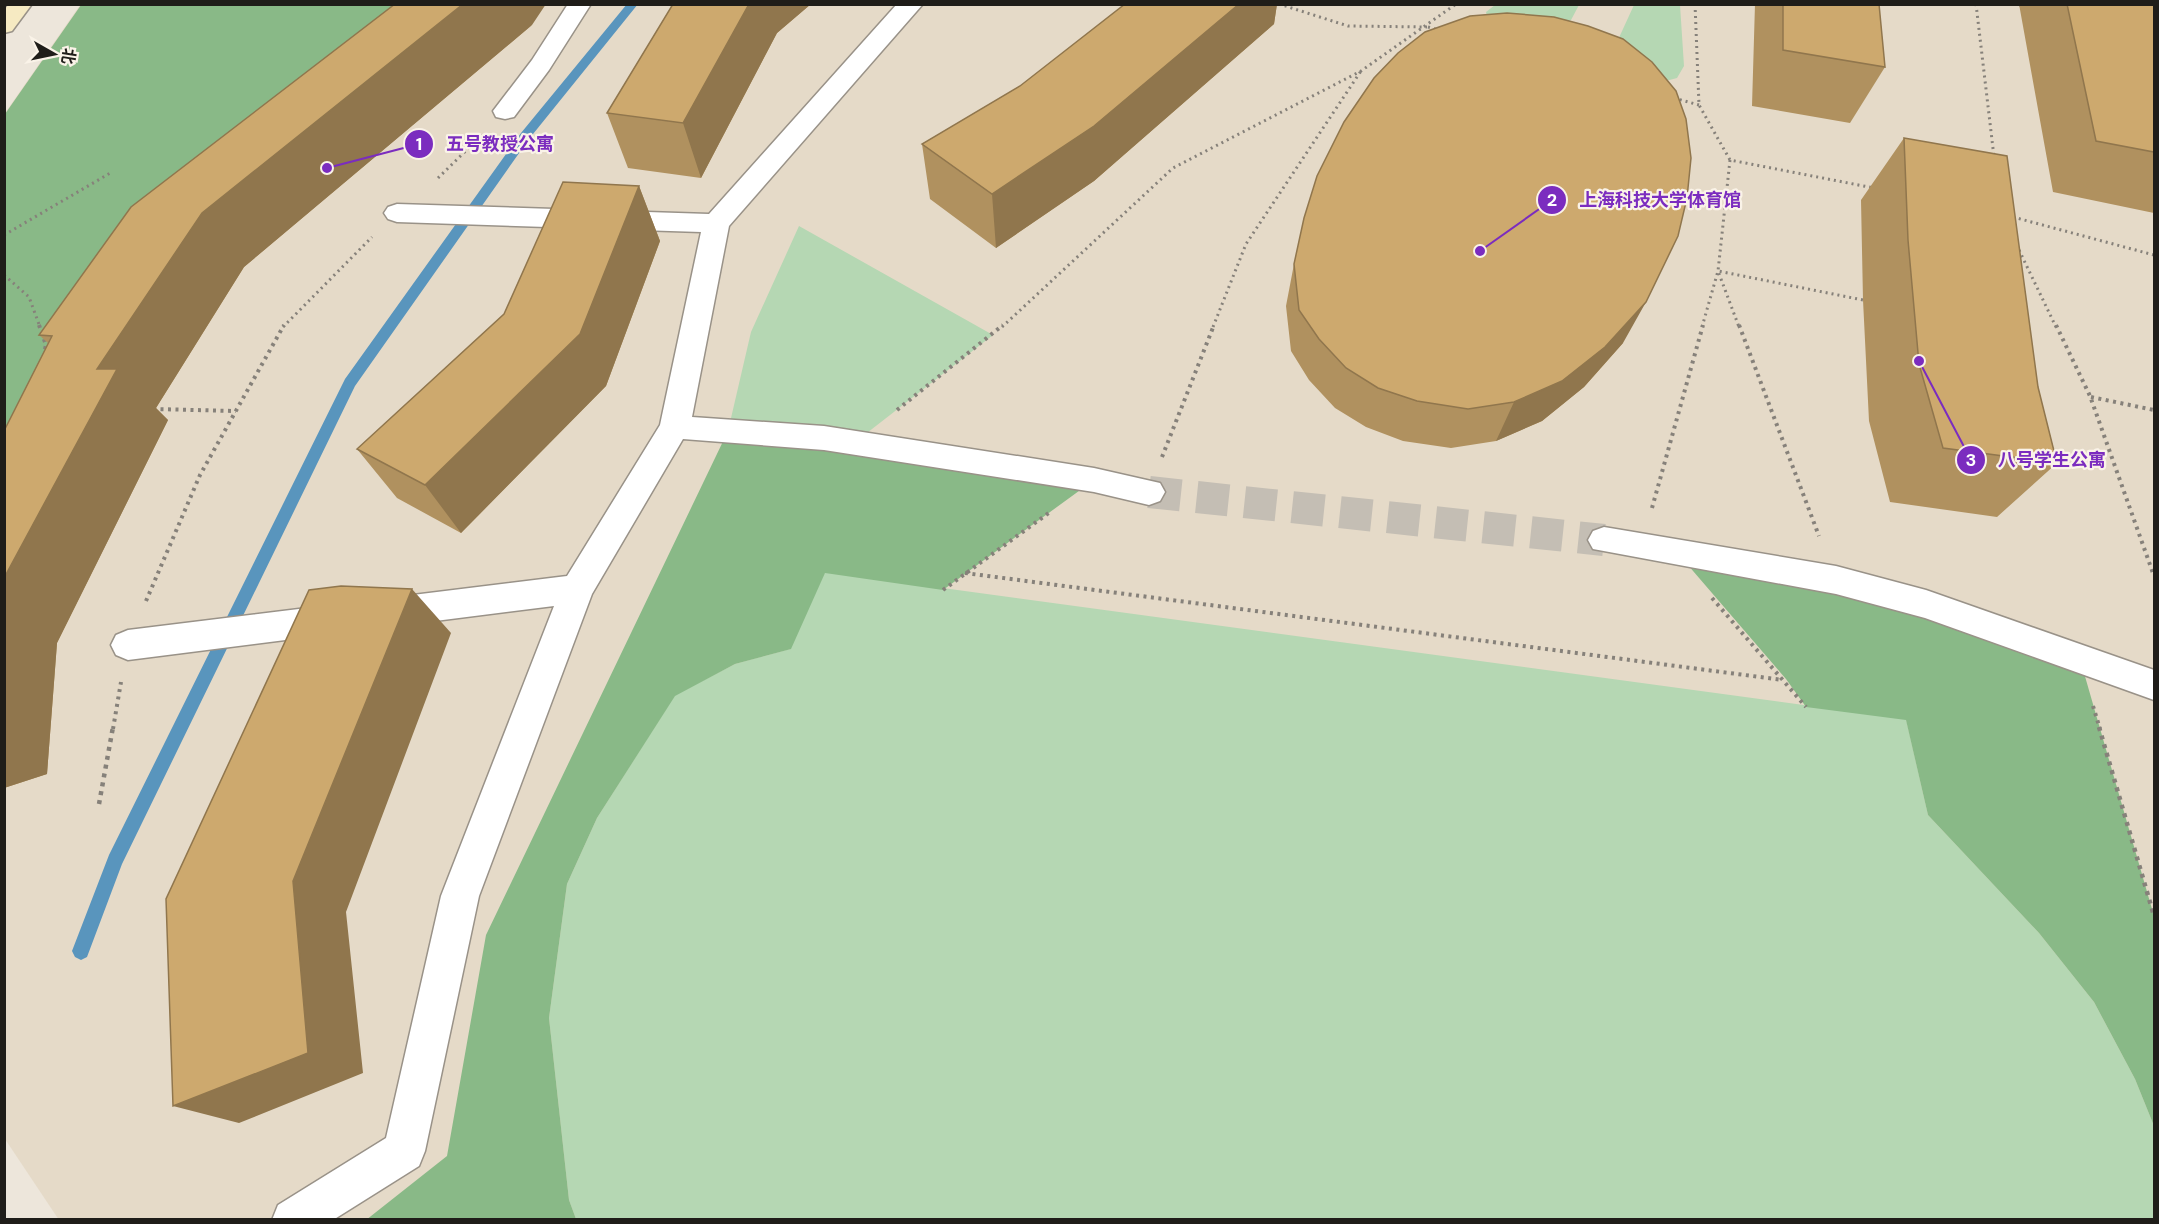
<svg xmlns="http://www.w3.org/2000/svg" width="2159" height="1224" font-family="'DM Sans','Noto Sans SC',sans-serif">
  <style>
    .built { fill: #e5dac8 }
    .green { fill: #b5d7b3 }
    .forest { fill: #89b987 }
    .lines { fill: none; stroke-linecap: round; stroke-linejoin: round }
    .stream { fill: #5995bd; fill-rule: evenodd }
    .street-tunnel { stroke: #c4beb4; stroke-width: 32; stroke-dasharray: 32 16; stroke-linecap: butt }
    .street-casing { stroke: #999288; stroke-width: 3 }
    .secondary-casing { stroke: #999288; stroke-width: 3 }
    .path-far2 { stroke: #86817a; stroke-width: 3; stroke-dasharray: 2 4; stroke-linecap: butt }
    .path-far1 { stroke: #86817a; stroke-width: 4; stroke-dasharray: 3 4.5; stroke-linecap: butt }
    .path { stroke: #86817a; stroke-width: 4.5; stroke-dasharray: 4 5; stroke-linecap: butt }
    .street { fill: #fff; fill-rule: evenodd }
    .secondary { fill: #f6eac2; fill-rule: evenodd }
    .path-bridge { stroke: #86817a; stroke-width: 3; stroke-dasharray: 2 4; stroke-linecap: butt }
    .wall { fill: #b0915f }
    .shaded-wall { fill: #90764d }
    .building { fill: #cda96e; stroke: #90764d; stroke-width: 1.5 }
    .leader { fill: none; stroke: #7b2cbf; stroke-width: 2 }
    .callout-dot { fill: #7b2cbf; stroke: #faf3e8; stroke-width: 2 }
    .mark-label { font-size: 18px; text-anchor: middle; font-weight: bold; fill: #fff }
    .callout-label { font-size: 18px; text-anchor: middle; font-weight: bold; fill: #7b2cbf; stroke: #faf3e8; stroke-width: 4.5; stroke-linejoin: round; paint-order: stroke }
  </style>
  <rect width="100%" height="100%" fill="#ede6db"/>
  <!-- built -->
  <path class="built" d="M80,5H2154V1219L59,1220L5,1139V113Z"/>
  <!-- green -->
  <path class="green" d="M1495,5H1579L1571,20L1529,44L1491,33L1486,12Z
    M1634,5H1680L1684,66L1677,78L1658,83L1617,42Z
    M799,226L993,335L854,443L728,431L751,332Z
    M825,572L1906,719L1928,815L2039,933L2094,1002L2135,1079L2154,1126V1219H576L569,1200L549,1018L567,884L597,818L675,695L735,664L790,649Z"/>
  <!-- forest -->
  <path class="forest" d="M81,5H458L348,106L5,547V114Z
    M728,431L1094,480L943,590L825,573L791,649L735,664L675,696L597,818L567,884L549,1018L569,1200L576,1219L366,1220L447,1156L486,935Z
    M1681,557L1837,583L2080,659L2154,916V1126L2135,1079L2094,1002L2039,933L1928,815L1906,720L1806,707L1786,679Z"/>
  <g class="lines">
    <!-- stream -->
    <path class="stream" d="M627,4H638L529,139L355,386L122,864L87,957L81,960L75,957L72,951L109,855L345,379L521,133Z"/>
    <!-- street-tunnel -->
    <path class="street-tunnel" d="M1149,492L1604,540"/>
    <!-- street casing -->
    <g class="street-casing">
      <path id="street" d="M568,4H591L549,70L514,117L505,119L496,117L493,111L532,60Z
        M897,4H923L729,226L692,417L824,426L1094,468L1160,483L1165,492L1160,501L1149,505L1094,492L824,450L683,439L592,594L479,896L425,1151L419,1166L333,1220H272L278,1205L386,1138L441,896L554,606L128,660L116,655L111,645L116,635L128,630L567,576L660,425L701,232L397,222L388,219L384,213L388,207L397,204L709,214Z
        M1604,527L1836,566L1926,590L2154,670V700L1925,618L1836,594L1593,549L1588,540L1593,531Z"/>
    </g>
    <!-- secondary casing -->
    <g class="secondary-casing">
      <path id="secondary" d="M9,4H32L12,31L4,33V10Z"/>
    </g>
    <!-- path-far2 -->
    <path class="path-far2" d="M1279,4L1348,26L1427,27
      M1695,4L1699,105L1730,160L1874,188
      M1976,4L1994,157
      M2014,4L2025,7
      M1730,160L1718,271L1739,327
      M438,178L482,135
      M2013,217L2154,255
      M4,235L112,172
      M2019,250L2056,327
      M4,275L29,297L40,327
      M283,327L372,237
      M1002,327L1173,168L1361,71L1456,4
      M1213,327L1246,244L1361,71
      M1702,327L1718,271L1863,300"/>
    <!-- path-far1 -->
    <path class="path-far1" d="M39,325L46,345L44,353
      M1739,325L1819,536
      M2056,325L2090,396L2154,576
      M2091,397L2154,410
      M153,409L236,411
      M897,410L1003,325
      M1162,457L1214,325
      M1652,508L1703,325
      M965,573L1783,680
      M943,590L1050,512
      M1712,598L1806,707
      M146,601L200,475L284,325
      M2093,706L2100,729
      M113,729L121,682"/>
    <!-- path -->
    <path class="path" d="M2099,727L2154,916
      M99,804L113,727"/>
    <!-- street -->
    <use href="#street" class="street"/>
    <!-- secondary -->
    <use href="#secondary" class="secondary"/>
    <!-- path-bridge -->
    <path class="path-bridge" d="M1428,27L1439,30
      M1674,98L1699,105"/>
  </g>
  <!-- wall -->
  <path class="wall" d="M673,4H811L777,33L701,178L628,168L607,113Z
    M1125,4H1277L1274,24L1094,181L996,248L930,199L922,144L1020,86Z
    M1755,4H1879L1885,67L1850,123L1752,106Z
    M2019,4H2154V213L2053,192Z
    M532,25L244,267L156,408L168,420L57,643L47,774L4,788V431L48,343L39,335Z
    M1904,138L2038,387L2057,463L1997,517L1890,502L1869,421L1863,300L1861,200Z
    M639,186L660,241L606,386L461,533L397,498L357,449L504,314Z
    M1294,264L1623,343L1584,387L1542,421L1496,441L1451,448L1403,441L1366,427L1335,408L1309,380L1291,351L1286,306Z"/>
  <!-- shaded-wall -->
  <path class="shaded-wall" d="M463,4H546L532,25L244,267L156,408L168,420L57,643L47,774L4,788V578L97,369L202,213Z
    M749,4H811L777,33L701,178L683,123Z
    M1239,4H1277L1274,24L1094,181L996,248L992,194Z
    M639,186L660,241L606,386L461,533L425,485Z
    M1646,302L1623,343L1584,387L1542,421L1496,441L1514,402Z
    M412,589L451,633L346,912L363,1073L239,1123L173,1106L293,881Z"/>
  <!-- building -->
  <path class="building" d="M395,4H463L202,213L97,369H117L4,578V431L52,336L39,335L131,207Z
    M673,4H749L683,123L607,113Z
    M1125,4H1239L1094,126L992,194L922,144L1020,86Z
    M1783,4H1879L1885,67L1783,50Z
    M2067,4H2154V152L2096,141Z
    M1507,13L1554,17L1588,26L1623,39L1652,62L1676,91L1686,119L1691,158L1687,198L1678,236L1646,302L1605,347L1562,381L1514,402L1468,409L1417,401L1378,388L1346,368L1319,339L1299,310L1294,264L1304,218L1317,176L1344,122L1374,78L1398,53L1425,32L1470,16Z
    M1904,138L2007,156L2038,387L2057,463L1943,448L1919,364L1908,240Z
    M563,182L639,186L580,334L425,485L357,449L504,314Z
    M341,586L412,589L293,881L308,1053L173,1106L166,899L309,590Z"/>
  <!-- callouts -->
  <path class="leader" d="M327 168L419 144M1480 251L1552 200M1919 361L1971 460"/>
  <g class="callout-dot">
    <circle cx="327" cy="168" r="6"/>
    <circle cx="1480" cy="251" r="6"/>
    <circle cx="1919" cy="361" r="6"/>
    <circle cx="419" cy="144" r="15"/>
    <circle cx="1552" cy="200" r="15"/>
    <circle cx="1971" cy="460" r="15"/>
  </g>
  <g class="mark-label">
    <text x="419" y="150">1</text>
    <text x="1552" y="206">2</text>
    <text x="1971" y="466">3</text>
  </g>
  <g class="callout-label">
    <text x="500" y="150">五号教授公寓</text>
    <text x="1660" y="206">上海科技大学体育馆</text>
    <text x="2052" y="466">八号学生公寓</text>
  </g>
  <!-- border -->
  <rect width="2159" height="1224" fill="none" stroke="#1f1d19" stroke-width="12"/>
  <!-- north arrow -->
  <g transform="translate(54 54) rotate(99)" stroke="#faf3e8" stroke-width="4.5" paint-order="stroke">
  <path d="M0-4.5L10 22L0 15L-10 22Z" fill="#1f1d19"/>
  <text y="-9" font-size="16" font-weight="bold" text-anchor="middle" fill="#1f1d19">北</text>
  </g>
</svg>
